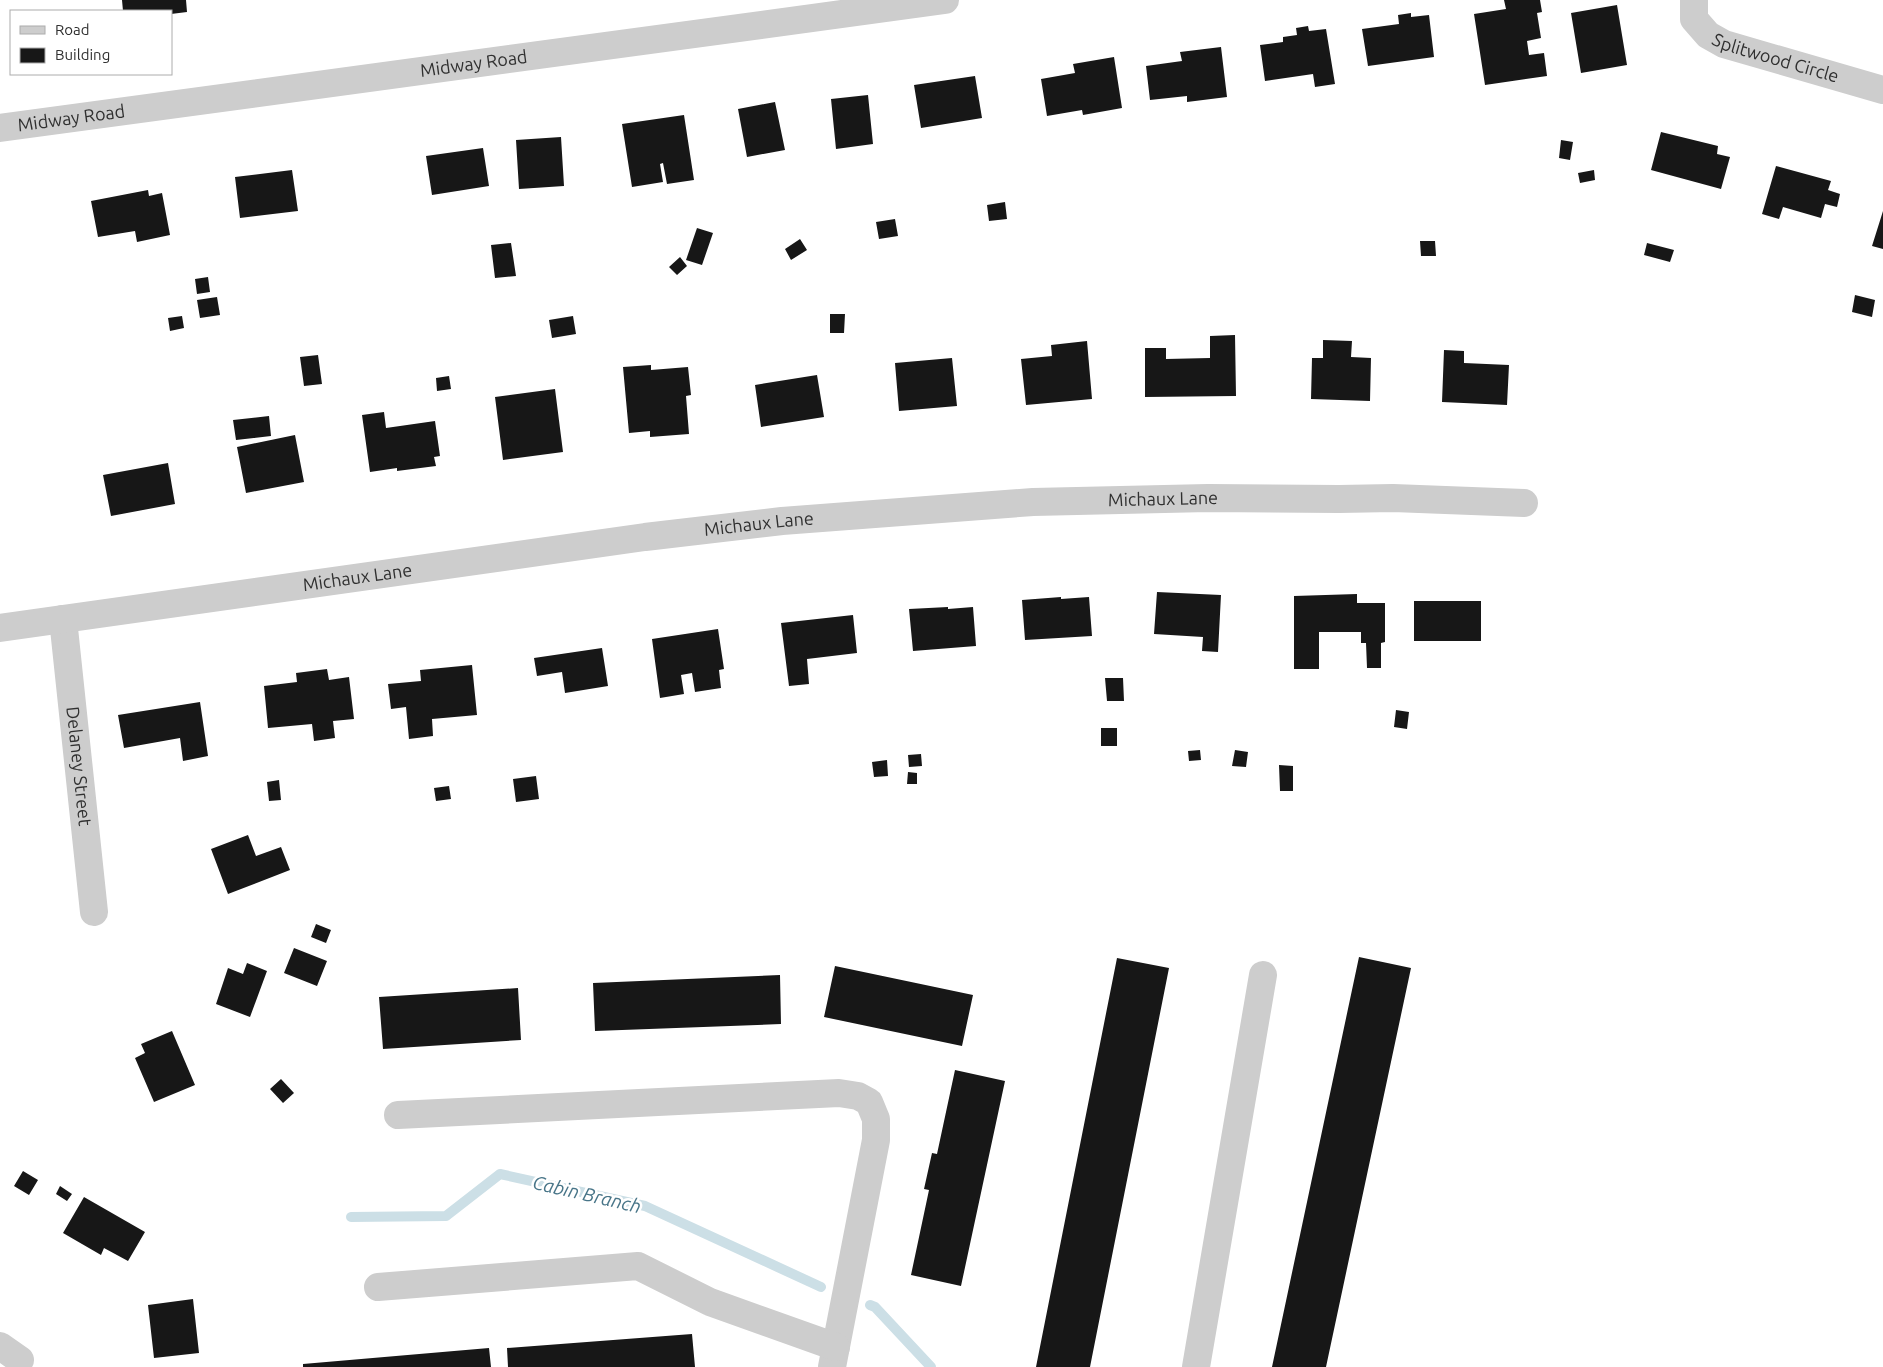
<svg xmlns="http://www.w3.org/2000/svg" width="1883" height="1367" font-family="Ubuntu,sans-serif">
  <style>
    .lines { fill: none; stroke-linecap: round; stroke-linejoin: round }
    .stream { stroke: #ccdfe6; stroke-width: 10 }
    .building { fill: #171717 }
    .street { stroke: #cdcdcd; stroke-width: 28 }
    .labels { text-anchor: middle; stroke-width: 5; stroke-linejoin: round; paint-order: stroke }
    .street-label { font-size: 18px; fill: #303030; stroke: #fff }
    .water-label { font-size: 19px; font-style: italic; fill: #487588; stroke: #fff }
  </style>
  <rect width="100%" height="100%" fill="#fff"/>
  <g class="lines">
    <!-- stream -->
    <path class="stream" d="M351,1217L446,1216L500,1174L645,1206L821,1287
      M870,1305L875,1307L931,1367"/>
  </g>
  <!-- building -->
  <path class="building" d="M122,0H186L187,12L171,14V11H123Z
    M1504,0H1540L1542,12L1537,13L1541,38L1527,41L1529,55L1544,53L1547,76L1485,85L1474,14L1506,9Z
    M1617,5L1627,65L1581,73L1571,13Z
    M1411,13V17L1429,15L1434,57L1368,66L1362,29L1399,24L1398,15Z
    M1308,26L1309,31L1326,29L1335,84L1315,87L1313,74L1265,81L1260,45L1283,42V37L1297,35L1296,28Z
    M1221,47L1227,97L1187,102V96L1150,100L1146,66L1182,61L1180,52Z
    M1114,57L1122,108L1083,115L1082,110L1047,116L1041,79L1075,73L1073,64Z
    M975,76L982,118L921,128L914,85Z
    M868,95L873,144L836,149L831,99Z
    M775,102L785,150L747,157L738,109Z
    M684,115L694,180L667,184L663,163L660,164L663,182L632,187L622,124Z
    M1661,132L1718,146L1717,154L1730,157L1721,189L1651,170Z
    M561,137L564,186L519,189L516,140Z
    M1561,140L1573,142L1570,160L1559,158Z
    M483,148L489,186L432,195L426,156Z
    M1776,166L1831,181L1828,190L1840,194L1837,207L1825,204L1821,218L1783,207L1779,219L1762,214Z
    M292,170L298,211L240,218L235,177Z
    M1594,170L1595,180L1580,183L1578,173Z
    M148,190L149,196L162,193L170,235L137,242L135,231L98,237L91,201Z
    M1005,202L1007,219L989,221L987,205Z
    M1883,211V249L1872,246Z
    M895,219L898,236L879,239L876,222Z
    M697,228L713,233L702,265L686,260Z
    M800,239L807,250L791,260L785,249Z
    M1420,241H1435L1436,256H1421Z
    M511,243L516,276L495,278L491,245Z
    M1647,243L1674,250L1670,262L1644,255Z
    M680,257L687,266L677,275L669,267Z
    M208,277L210,292L197,294L195,279Z
    M1855,295L1875,300L1872,317L1852,312Z
    M217,297L220,315L200,318L197,300Z
    M830,314H845L844,333H830Z
    M182,316L184,328L170,331L168,318Z
    M573,316L576,334L552,338L549,320Z
    M1235,335L1236,396L1145,397V348H1166V359L1210,358V336Z
    M1323,340L1352,341L1351,357L1371,358L1370,401L1311,399L1312,358H1323Z
    M1087,341L1092,399L1026,405L1021,359L1052,356L1051,345Z
    M1444,350L1464,351V363L1509,365L1507,405L1442,402Z
    M318,355L322,384L304,386L300,357Z
    M952,358L957,406L899,411L895,363Z
    M651,365V370L688,367L691,395L686,396L689,434L650,437V431L629,433L623,367Z
    M817,375L824,417L761,427L755,385Z
    M449,376L451,389L437,391L436,378Z
    M555,389L563,452L503,460L495,397Z
    M384,412L386,428L435,421L440,456L434,457L436,466L397,471V468L370,472L362,415Z
    M269,416L271,436L236,440L233,420Z
    M295,435L304,482L246,493L237,447Z
    M168,463L175,504L111,516L103,475Z
    M1157,592L1221,595L1218,652L1202,651L1203,637L1154,634Z
    M1357,594V603H1385V642L1381,643V668H1367L1366,643H1361V632H1319V669H1294V596Z
    M1061,597V599L1089,597L1092,636L1025,640L1022,600Z
    M1414,601H1481V641H1414Z
    M948,607V609L973,607L976,646L913,651L909,609Z
    M853,615L857,653L807,659L809,684L789,686L781,623Z
    M718,629L724,669L719,670L721,688L695,692L692,673L681,675L684,694L660,698L652,639Z
    M602,648L608,686L565,693L562,672L537,676L534,658Z
    M472,665L477,715L432,719L433,736L409,739L406,707L391,709L388,684L421,681L420,670Z
    M327,669L329,680L349,677L354,719L333,721L335,738L314,741L312,724L268,728L264,686L297,682L296,673Z
    M1105,678H1123L1124,701H1107Z
    M200,702L208,756L183,761L180,738L124,748L118,715Z
    M1396,710L1409,712L1407,729L1394,727Z
    M1101,728H1117V746H1101Z
    M1200,750L1201,760L1189,761L1188,751Z
    M1235,750L1248,752L1246,767L1232,766Z
    M921,754L922,766L909,767L908,755Z
    M887,760L888,776L874,777L872,762Z
    M1279,765L1293,766V791H1280Z
    M908,772L917,773V784H907Z
    M536,776L539,799L516,802L513,779Z
    M279,780L281,800L269,801L267,782Z
    M449,786L451,799L436,801L434,788Z
    M248,835L256,856L281,847L290,870L228,894L211,849Z
    M316,924L331,930L326,943L311,937Z
    M294,948L327,961L317,986L284,973Z
    M1359,957L1411,968L1326,1367H1272Z
    M1117,958L1169,968L1090,1367H1036Z
    M247,963L267,971L250,1017L216,1004L228,968L243,974Z
    M835,966L973,995L962,1046L824,1017Z
    M780,975L781,1024L595,1031L593,983Z
    M518,988L521,1040L383,1049L379,997Z
    M172,1031L195,1085L154,1102L135,1058L145,1053L141,1044Z
    M955,1070L1005,1081L961,1286L911,1275L929,1190L924,1189L932,1153L937,1154Z
    M281,1079L294,1093L283,1103L270,1089Z
    M23,1171L38,1180L29,1195L14,1186Z
    M60,1186L72,1194L67,1201L56,1194Z
    M84,1197L145,1232L128,1261L104,1248L101,1255L63,1233Z
    M193,1299L199,1353L154,1358L148,1305Z
    M692,1334L695,1367H508L507,1348Z
    M489,1348L491,1367H303V1364Z"/>
  <g class="lines">
    <!-- street -->
    <g class="street">
      <path id="s1" d="M1694,0V19L1708,35L1724,44L1883,90"/>
      <path id="s2" d="M0,128L945,0"/>
      <path id="s3" d="M63,619L94,912"/>
      <path id="s4" d="M0,628L645,537L782,521L1033,502L1208,498L1339,499L1393,498L1524,503"/>
      <path d="M398,1115L839,1093L858,1096L869,1102L876,1119V1140L832,1367"/>
      <path d="M378,1287L638,1266L710,1302L836,1347"/>
      <path d="M0,1346L20,1360"/>
      <path d="M1196,1367L1263,975"/>
    </g>
  </g>
  <g class="labels">
    <!-- street labels -->
    <g class="street-label">
      <text dy="6" stroke="none"><textPath href="#s1" startOffset="112">Splitwood Circle</textPath></text>
      <text dy="6" stroke="none"><textPath href="#s2" startOffset="478">Midway Road</textPath></text>
      <text dy="6" stroke="none"><textPath href="#s2" startOffset="72">Midway Road</textPath></text>
      <text dy="6" stroke="none"><textPath href="#s4" startOffset="1171">Michaux Lane</textPath></text>
      <text dy="6" stroke="none"><textPath href="#s4" startOffset="766">Michaux Lane</textPath></text>
      <text dy="6" stroke="none"><textPath href="#s4" startOffset="361">Michaux Lane</textPath></text>
      <text dy="6" stroke="none"><textPath href="#s3" startOffset="148">Delaney Street</textPath></text>
    </g>
    <!-- water labels -->
    <g class="water-label">
      <text transform="translate(587 1194) rotate(13)" y="7">Cabin Branch</text>
    </g>
  </g>
  <!-- legend -->
  <rect x="10" y="10" width="162" height="65" fill="#ffffff" stroke="#acacac"/>
  <rect x="20" y="26" width="25" height="8" fill="#cdcdcd" stroke="#acacac"/>
  <text x="55" y="35" font-size="15" fill="#303030">Road</text>
  <rect x="20" y="48" width="25" height="15" fill="#171717" stroke="#acacac"/>
  <text x="55" y="60" font-size="15" fill="#303030">Building</text>
</svg>
